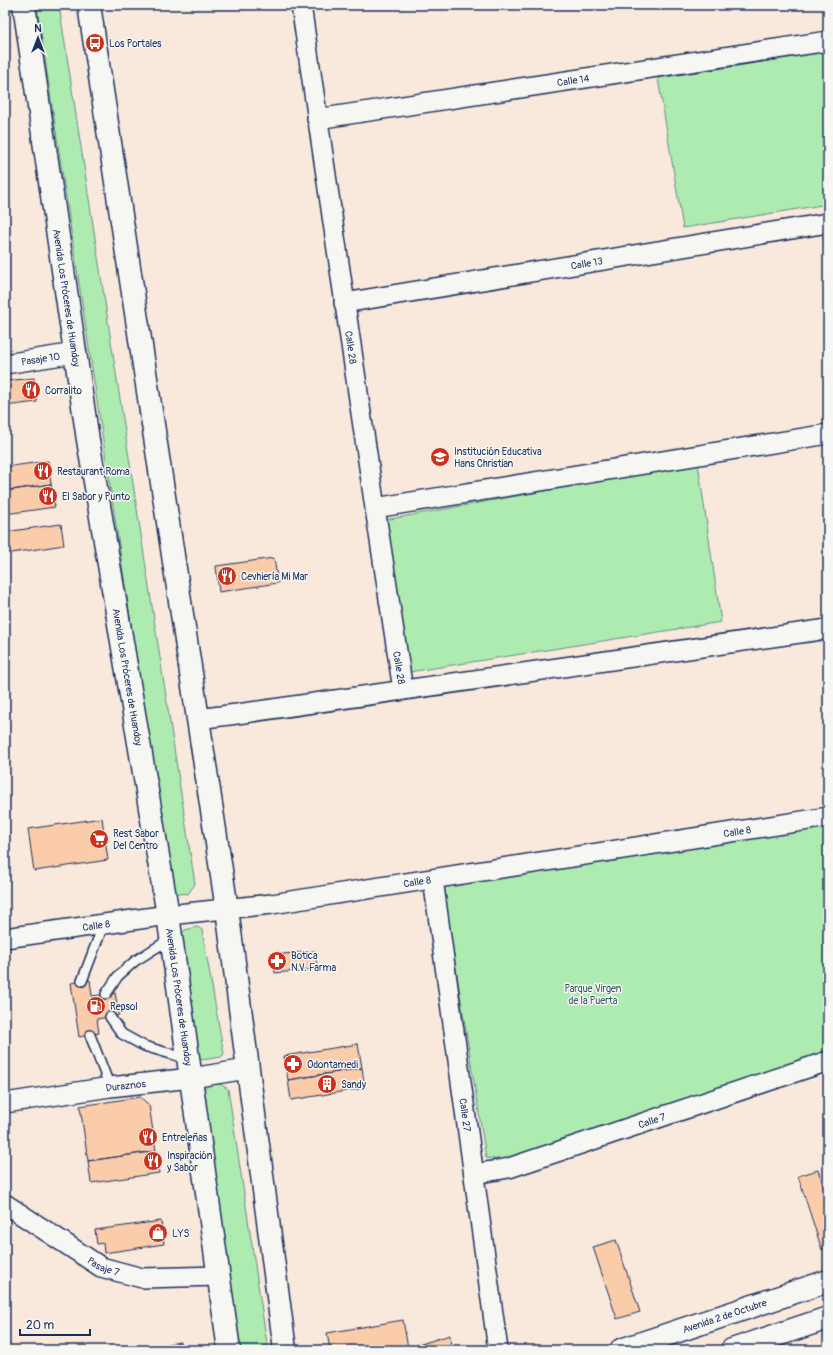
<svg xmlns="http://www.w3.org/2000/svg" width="833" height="1355" font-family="Pangolin,sans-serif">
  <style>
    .green { fill: #aeebb1; stroke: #648d88 }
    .building { fill: #fbccaa; stroke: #1b2f5e }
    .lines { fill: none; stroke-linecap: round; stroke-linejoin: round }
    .service-casing { stroke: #1b2f5e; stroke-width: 12 }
    .minor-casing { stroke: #1b2f5e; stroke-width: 22 }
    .secondary-casing { stroke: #1b2f5e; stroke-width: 25 }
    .primary-casing { stroke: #1b2f5e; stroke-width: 25 }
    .service { stroke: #f6f6f2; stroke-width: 9 }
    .minor { stroke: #f6f6f2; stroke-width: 19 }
    .secondary { stroke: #f6f6f2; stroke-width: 22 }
    .primary { stroke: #f6f6f2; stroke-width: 22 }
    .labels { text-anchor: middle; stroke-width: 3; stroke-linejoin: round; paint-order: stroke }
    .poi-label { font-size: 10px; fill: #1b2f5e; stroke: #f6f6f2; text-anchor: start }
    .street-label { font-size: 10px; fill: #1b2f5e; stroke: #f6f6f2 }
    .park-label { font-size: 10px; fill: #38556f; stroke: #f6f6f2 }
  </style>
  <rect width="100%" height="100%" fill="#f8e9dc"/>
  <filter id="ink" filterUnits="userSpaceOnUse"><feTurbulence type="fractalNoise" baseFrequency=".025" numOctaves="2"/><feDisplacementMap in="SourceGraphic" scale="8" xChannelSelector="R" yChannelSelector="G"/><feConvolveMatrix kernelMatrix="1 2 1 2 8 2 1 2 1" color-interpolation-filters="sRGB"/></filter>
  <g filter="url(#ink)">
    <!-- green -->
    <path class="green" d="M49,5H59L195,884L188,894L177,893L171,886L37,7Z
      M828,52V204L683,228L658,78Z
      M698,463L721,622L409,672L385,520Z
      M828,826V1052L507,1161L486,1158L443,886Z
      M197,927L202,930L224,1054L221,1057L202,1060L199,1057L179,938L185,930Z
      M220,1084L228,1089L268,1350H241L201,1093L209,1085Z"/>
    <!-- building -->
    <path class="building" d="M34,378L37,402L5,406V381Z
      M48,461L51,484L5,491V467Z
      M51,484L55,507L5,514V491Z
      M61,524L64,545L5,554V532Z
      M274,558L278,583L219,592L216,566Z
      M102,818L108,860L34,871L28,829Z
      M315,951L317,969L275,973L273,955Z
      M90,980L92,996L115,993L119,1015L97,1019L99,1033L79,1037L71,983Z
      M358,1044L362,1068L288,1080L284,1056Z
      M362,1068L365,1088L291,1100L288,1080Z
      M140,1097L149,1105L156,1151L88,1161L80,1106Z
      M156,1151L159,1173L91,1183L88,1161Z
      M818,1170L828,1201V1248L822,1250L798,1176Z
      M161,1221L164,1244L104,1253L103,1243L97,1244L95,1230Z
      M616,1240L640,1312L617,1319L593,1247Z
      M403,1320L408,1348L396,1350H330L327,1333Z
      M450,1335L451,1350H408V1348Z
      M180,1342L181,1350H134Z"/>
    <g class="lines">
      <!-- service casing -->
      <g class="service-casing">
        <path id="service" d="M82,981L104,923
          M106,994L118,976L135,961L170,939
          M110,1017L122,1034L144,1046L188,1059
          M90,1035L110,1087"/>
      </g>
      <!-- minor casing -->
      <g class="minor-casing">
        <g id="minor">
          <path id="s1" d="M301,5L375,508L403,690"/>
          <path id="s2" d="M317,119L828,41"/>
          <path id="s3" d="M344,303L828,223"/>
          <path id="s4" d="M5,364L75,353"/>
          <path d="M375,508L828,434"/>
          <path d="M197,719L237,714L828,629"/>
          <path id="s5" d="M433,879L498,1350"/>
          <path id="s6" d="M5,938L168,915L272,904L828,817"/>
          <path id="s7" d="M5,1103L110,1087L191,1078L247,1069"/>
          <path id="s8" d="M474,1174L509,1168L828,1061"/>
          <path id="s9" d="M5,1204L101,1267L142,1278L219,1276"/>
        </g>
      </g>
      <!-- secondary casing -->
      <g class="secondary-casing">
        <g id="secondary">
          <path id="s10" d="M24,5L88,440L168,915L229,1350"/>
          <path d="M89,5L227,909L285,1350"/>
          <path id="s11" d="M621,1350L828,1281"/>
        </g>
      </g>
      <!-- primary casing -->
      <g class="primary-casing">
        <path id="primary" d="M732,1350L828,1318"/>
      </g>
      <!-- service -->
      <use href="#service" class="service"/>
      <!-- minor -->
      <use href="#minor" class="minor"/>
      <!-- secondary -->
      <use href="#secondary" class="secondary"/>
      <!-- primary -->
      <use href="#primary" class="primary"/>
    </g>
  </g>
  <!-- icons -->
  <defs>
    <g id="bus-disc" transform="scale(1)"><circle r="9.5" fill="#c8321e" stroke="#f6f6f2"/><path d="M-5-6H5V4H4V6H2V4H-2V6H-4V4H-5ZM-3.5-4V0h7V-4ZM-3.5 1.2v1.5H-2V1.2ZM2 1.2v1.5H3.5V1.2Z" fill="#fff"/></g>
    <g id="restaurant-disc" transform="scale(1)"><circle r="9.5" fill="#c8321e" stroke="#f6f6f2"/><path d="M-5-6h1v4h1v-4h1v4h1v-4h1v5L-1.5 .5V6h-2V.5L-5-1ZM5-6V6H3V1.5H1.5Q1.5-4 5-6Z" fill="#fff"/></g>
    <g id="school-disc" transform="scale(1)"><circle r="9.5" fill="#c8321e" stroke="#f6f6f2"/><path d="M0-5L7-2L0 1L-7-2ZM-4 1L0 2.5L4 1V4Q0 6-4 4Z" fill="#fff"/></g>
    <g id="supermarket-disc" transform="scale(1)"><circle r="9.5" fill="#c8321e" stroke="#f6f6f2"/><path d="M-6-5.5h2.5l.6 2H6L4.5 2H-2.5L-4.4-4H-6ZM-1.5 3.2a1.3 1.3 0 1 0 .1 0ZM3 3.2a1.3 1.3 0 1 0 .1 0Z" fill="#fff"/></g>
    <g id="pharmacy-disc" transform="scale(1)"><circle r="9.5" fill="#c8321e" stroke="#f6f6f2"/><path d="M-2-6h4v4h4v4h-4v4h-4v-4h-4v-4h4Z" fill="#fff"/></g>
    <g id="fuel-disc" transform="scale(1)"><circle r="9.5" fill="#c8321e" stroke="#f6f6f2"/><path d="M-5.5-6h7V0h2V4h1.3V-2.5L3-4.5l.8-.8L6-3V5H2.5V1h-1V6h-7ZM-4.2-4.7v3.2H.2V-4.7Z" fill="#fff"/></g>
    <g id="building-disc" transform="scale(1)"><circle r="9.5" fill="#c8321e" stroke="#f6f6f2"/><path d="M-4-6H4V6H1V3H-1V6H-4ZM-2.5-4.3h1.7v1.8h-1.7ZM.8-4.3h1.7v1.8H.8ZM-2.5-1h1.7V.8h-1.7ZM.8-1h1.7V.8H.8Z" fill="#fff"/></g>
    <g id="shop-disc" transform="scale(1)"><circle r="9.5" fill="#c8321e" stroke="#f6f6f2"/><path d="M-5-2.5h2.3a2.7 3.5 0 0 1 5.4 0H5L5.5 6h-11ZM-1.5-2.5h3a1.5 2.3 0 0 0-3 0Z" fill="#fff"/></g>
  </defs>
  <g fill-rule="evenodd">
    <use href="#bus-disc" x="95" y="43"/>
    <use href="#restaurant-disc" x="31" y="390"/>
    <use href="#school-disc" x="440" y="457"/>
    <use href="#restaurant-disc" x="43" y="471"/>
    <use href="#restaurant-disc" x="48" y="496"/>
    <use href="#restaurant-disc" x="227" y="576"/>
    <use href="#supermarket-disc" x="99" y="839"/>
    <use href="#pharmacy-disc" x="277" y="961"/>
    <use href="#fuel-disc" x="96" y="1006"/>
    <use href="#pharmacy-disc" x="293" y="1064"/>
    <use href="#building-disc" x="327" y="1084"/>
    <use href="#restaurant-disc" x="148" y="1137"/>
    <use href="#restaurant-disc" x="153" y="1161"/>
    <use href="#shop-disc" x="158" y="1233"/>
  </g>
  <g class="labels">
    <!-- poi labels -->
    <g class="poi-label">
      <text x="109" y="47">Los Portales</text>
      <text x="45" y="394">Corralito</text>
      <text x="454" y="455">Institución Educativa<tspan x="454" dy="12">Hans Christian</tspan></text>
      <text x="57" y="475">Restaurant Roma</text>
      <text x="62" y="500">El Sabor y Punto</text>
      <text x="241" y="580">Cevhiería Mi Mar</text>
      <text x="113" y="837">Rest Sabor<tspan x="113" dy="12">Del Centro</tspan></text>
      <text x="291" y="959">Botica<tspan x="291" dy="12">N.V. Farma</tspan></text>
      <text x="110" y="1010">Repsol</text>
      <text x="307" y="1068">Odontamedi</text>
      <text x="341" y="1088">Sandy</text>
      <text x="162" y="1141">Entreleñas</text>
      <text x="167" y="1159">Inspiración<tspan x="167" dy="12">y Sabor</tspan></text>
      <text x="172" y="1237">LYS</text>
    </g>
    <!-- street labels -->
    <g class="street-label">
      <text dy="4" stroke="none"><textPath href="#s2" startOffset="259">Calle 14</textPath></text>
      <text dy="4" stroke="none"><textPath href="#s3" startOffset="246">Calle 13</textPath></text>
      <text dy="4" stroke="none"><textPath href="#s10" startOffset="296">Avenida Los Próceres de Huandoy</textPath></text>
      <text dy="4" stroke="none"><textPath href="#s1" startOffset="346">Calle 28</textPath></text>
      <text dy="4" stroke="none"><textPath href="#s4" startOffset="36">Pasaje 10</textPath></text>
      <text dy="4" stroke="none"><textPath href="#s1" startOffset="670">Calle 28</textPath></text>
      <text dy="4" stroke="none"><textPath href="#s10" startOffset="680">Avenida Los Próceres de Huandoy</textPath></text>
      <text dy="4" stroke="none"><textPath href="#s6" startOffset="740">Calle 8</textPath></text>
      <text dy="4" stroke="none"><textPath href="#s6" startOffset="416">Calle 8</textPath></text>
      <text dy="4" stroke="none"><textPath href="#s6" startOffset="92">Calle 8</textPath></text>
      <text dy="4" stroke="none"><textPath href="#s10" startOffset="1004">Avenida Los Próceres de Huandoy</textPath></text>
      <text dy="4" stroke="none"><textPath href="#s7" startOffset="122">Duraznos</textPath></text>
      <text dy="4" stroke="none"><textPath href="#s5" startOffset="238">Calle 27</textPath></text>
      <text dy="4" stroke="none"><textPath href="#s8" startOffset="186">Calle 7</textPath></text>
      <text dy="4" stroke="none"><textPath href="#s9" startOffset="117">Pasaje 7</textPath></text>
      <text dy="4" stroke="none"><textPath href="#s11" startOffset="109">Avenida 2 de Octubre</textPath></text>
    </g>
    <!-- park labels -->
    <g class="park-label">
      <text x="593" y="992">Parque Virgen<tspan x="593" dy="12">de la Puerta</tspan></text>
    </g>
  </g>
  <!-- margin -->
  <rect width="833" height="1355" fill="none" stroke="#f6f6f2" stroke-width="20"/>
  <rect x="10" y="10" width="813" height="1335" fill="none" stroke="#1b2f5e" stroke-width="1.5" filter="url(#ink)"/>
  <!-- north arrow -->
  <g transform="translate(38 38)" stroke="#f6f6f2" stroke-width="3" paint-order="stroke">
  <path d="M0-3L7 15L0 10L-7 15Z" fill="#1b2f5e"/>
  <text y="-6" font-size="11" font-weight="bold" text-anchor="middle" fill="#1b2f5e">N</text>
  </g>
  <!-- scale -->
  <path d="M20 1329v6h70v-6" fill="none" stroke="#1b2f5e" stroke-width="2"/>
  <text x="26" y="1329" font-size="12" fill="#1b2f5e" stroke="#f6f6f2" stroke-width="3" paint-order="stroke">20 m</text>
</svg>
